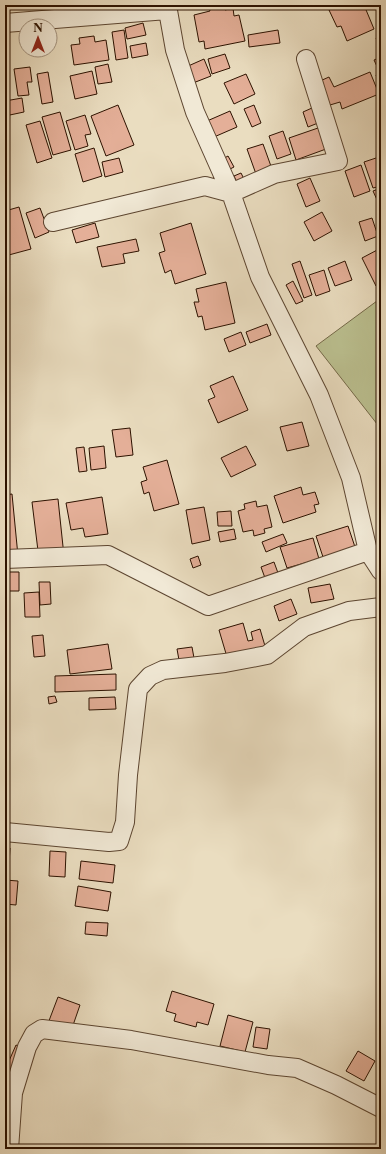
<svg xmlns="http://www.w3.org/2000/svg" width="386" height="1154" font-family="'Libre Caslon Text',serif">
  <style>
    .green { fill: #bbc090; stroke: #746948 }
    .building { fill: #e4af98; stroke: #2d1200 }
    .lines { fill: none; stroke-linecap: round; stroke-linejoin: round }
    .minor-casing { stroke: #5c4530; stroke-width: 20 }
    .minor { stroke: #f1e9d6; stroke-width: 18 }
  </style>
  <rect width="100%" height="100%" fill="#eaddc0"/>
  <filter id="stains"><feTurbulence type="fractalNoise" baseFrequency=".005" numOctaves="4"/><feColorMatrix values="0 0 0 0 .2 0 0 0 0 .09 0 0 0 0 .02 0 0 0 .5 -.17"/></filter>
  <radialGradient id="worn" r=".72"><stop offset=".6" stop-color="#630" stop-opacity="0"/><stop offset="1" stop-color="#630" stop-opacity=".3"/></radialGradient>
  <!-- green -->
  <path class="green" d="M381,298V429L316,346Z"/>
  <!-- building -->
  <path class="building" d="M224,5L225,10L233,8L234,16L239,15L245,41L205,49L204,41L199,42L194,15L210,11L209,8Z
    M235,5H256L236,9Z
    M340,5H364L374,29L347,41L341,26L337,27L329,10Z
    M143,23L146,35L127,39L125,28Z
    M124,30L128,58L116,60L112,32Z
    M278,30L280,43L249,47L248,35Z
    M94,36L95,42L106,40L109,60L74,65L71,45L80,44L79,38Z
    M381,36V50L376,38Z
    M146,43L148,55L132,58L130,46Z
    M225,54L230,68L212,74L208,59Z
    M381,57V88L376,75L380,73L374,60Z
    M204,59L211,76L193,83L186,67Z
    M108,64L112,82L98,84L95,67Z
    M30,67L32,82H27L29,95L18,96L14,69Z
    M92,71L97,94L75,99L70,76Z
    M48,72L53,102L42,104L37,74Z
    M370,72L379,94L342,109L340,102L330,105L320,81L329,77L334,87Z
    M246,74L255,94L234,104L224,83Z
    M22,98L24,112L5,116V101Z
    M118,105L134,145L106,156L91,116Z
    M254,105L261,123L252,127L244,109Z
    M312,108L318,123L308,127L303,112Z
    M230,111L237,127L214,137L207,121Z
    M60,112L71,150L53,155L42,117Z
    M85,115L91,134L85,135L88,146L75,150L66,121Z
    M40,121L52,158L37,163L26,125Z
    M318,128L326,149L296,160L289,138Z
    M283,131L291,154L277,159L269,136Z
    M263,144L272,169L256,174L247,149Z
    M94,148L102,176L83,182L75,154Z
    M228,156L234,167L226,171L221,160Z
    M379,157L381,164V186L373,188L364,162Z
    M119,158L123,172L105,177L102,162Z
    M361,165L370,191L354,197L345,171Z
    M241,173L246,183L239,187L234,176Z
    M310,178L320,201L306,207L297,184Z
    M381,188V200L378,202L373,191Z
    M19,207L31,249L5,256V211Z
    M40,208L49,232L35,238L26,213Z
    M322,212L332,231L314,241L304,222Z
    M372,218L378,236L365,241L359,222Z
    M95,223L99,237L76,243L72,230Z
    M191,223L206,274L175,284L171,270L165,273L159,253L165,251L160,233Z
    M136,239L139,251L123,254L125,263L102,267L97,247Z
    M381,248V284L376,286L362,258Z
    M300,261L312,295L304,298L292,264Z
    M345,261L352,280L335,286L328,268Z
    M324,270L330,291L316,296L309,275Z
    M293,281L303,301L296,304L286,285Z
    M226,282L235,323L205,330L202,316L198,317L194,302H199L196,289Z
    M267,324L271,335L250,343L246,332Z
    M241,332L246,345L229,352L224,339Z
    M233,376L248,410L218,423L208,400L215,397L210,386Z
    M302,422L309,446L287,451L280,427Z
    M130,428L133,455L116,457L112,430Z
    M104,446L106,468L91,470L89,448Z
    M246,446L256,465L231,477L221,458Z
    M84,447L87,471L79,472L76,448Z
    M167,460L179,504L154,511L149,492L144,494L141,482L147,480L143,467Z
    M301,487L303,495L315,492L319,504L314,505L316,512L283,523L274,496Z
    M12,494L18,556L5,557V495Z
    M102,497L108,534L85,537L83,528L71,530L66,503Z
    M58,499L64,556L39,559L32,502Z
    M256,501L257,507L267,505L272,527L264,529L265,533L254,536L253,530L243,532L238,511L245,509L244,504Z
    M204,507L210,540L192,544L186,510Z
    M231,511L232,526H218L217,512Z
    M348,526L355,547L323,557L316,536Z
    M234,529L236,539L220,542L218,532Z
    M283,534L287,543L266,552L262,542Z
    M313,538L319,559L287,568L280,547Z
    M198,556L201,565L193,568L190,559Z
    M274,562L278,573L265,578L261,567Z
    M5,572H19V591H5Z
    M39,582H50L51,604L40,605Z
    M330,584L334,599L311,603L308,588Z
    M39,592L40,617H25L24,593Z
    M291,599L297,614L279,621L274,606Z
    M243,623L248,641L253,640L251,632L260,629L265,646L227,657L219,630Z
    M43,635L45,656L34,657L32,636Z
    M108,644L112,669L70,674L67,650Z
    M192,647L194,658L179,660L177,649Z
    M116,674V690L55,692V676Z
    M55,696L57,702L49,704L48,697Z
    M115,697L116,709L89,710V698Z
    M5,848H10L8,880L5,879Z
    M50,851L66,852L65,877L49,876Z
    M81,861L115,865L113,883L79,879Z
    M5,880L18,881L16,905L5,904Z
    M78,886L111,892L108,911L75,906Z
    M86,922L108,923L107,936L85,934Z
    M172,991L214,1004L208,1025L197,1022L196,1027L174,1021L176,1014L166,1011Z
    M58,997L80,1005L70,1034L47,1026Z
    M228,1015L253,1022L245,1052L220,1046Z
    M256,1027L270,1029L267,1049L253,1047Z
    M16,1045L23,1048L13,1073L5,1070Z
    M358,1051L375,1061L364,1081L346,1071Z"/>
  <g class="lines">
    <!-- minor casing -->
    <g class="minor-casing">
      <path id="minor" d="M167,5L175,50L195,112L231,193L260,277L319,395L351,478L368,551L381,571
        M5,23L167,10
        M53,222L205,186L231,193L274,174L338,161L306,59
        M5,559L108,555L208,606L368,551
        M5,832L109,842L119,841L125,822L128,775L138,689L150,676L163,670L225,663L267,655L304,627L349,611L381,607
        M9,1149L13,1093L27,1047L34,1034L42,1029L131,1040L268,1065L297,1068L336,1085L381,1108"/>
    </g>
    <!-- minor -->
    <use href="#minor" class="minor"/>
  </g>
  <!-- margin -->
  <rect width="386" height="1154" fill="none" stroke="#eaddc0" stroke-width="20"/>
  <rect x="6" y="6" width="374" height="1142" fill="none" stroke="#2d1200" stroke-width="2"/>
  <rect x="10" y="10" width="366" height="1134" fill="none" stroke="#2d1200"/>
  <!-- north arrow -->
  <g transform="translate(38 38)"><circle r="19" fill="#f1e9d6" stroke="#a39380"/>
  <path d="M0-3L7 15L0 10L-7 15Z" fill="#8f2418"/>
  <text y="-6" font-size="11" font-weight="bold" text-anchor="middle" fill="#2d1200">N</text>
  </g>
  <rect width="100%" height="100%" filter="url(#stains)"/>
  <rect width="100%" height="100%" fill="url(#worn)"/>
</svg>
